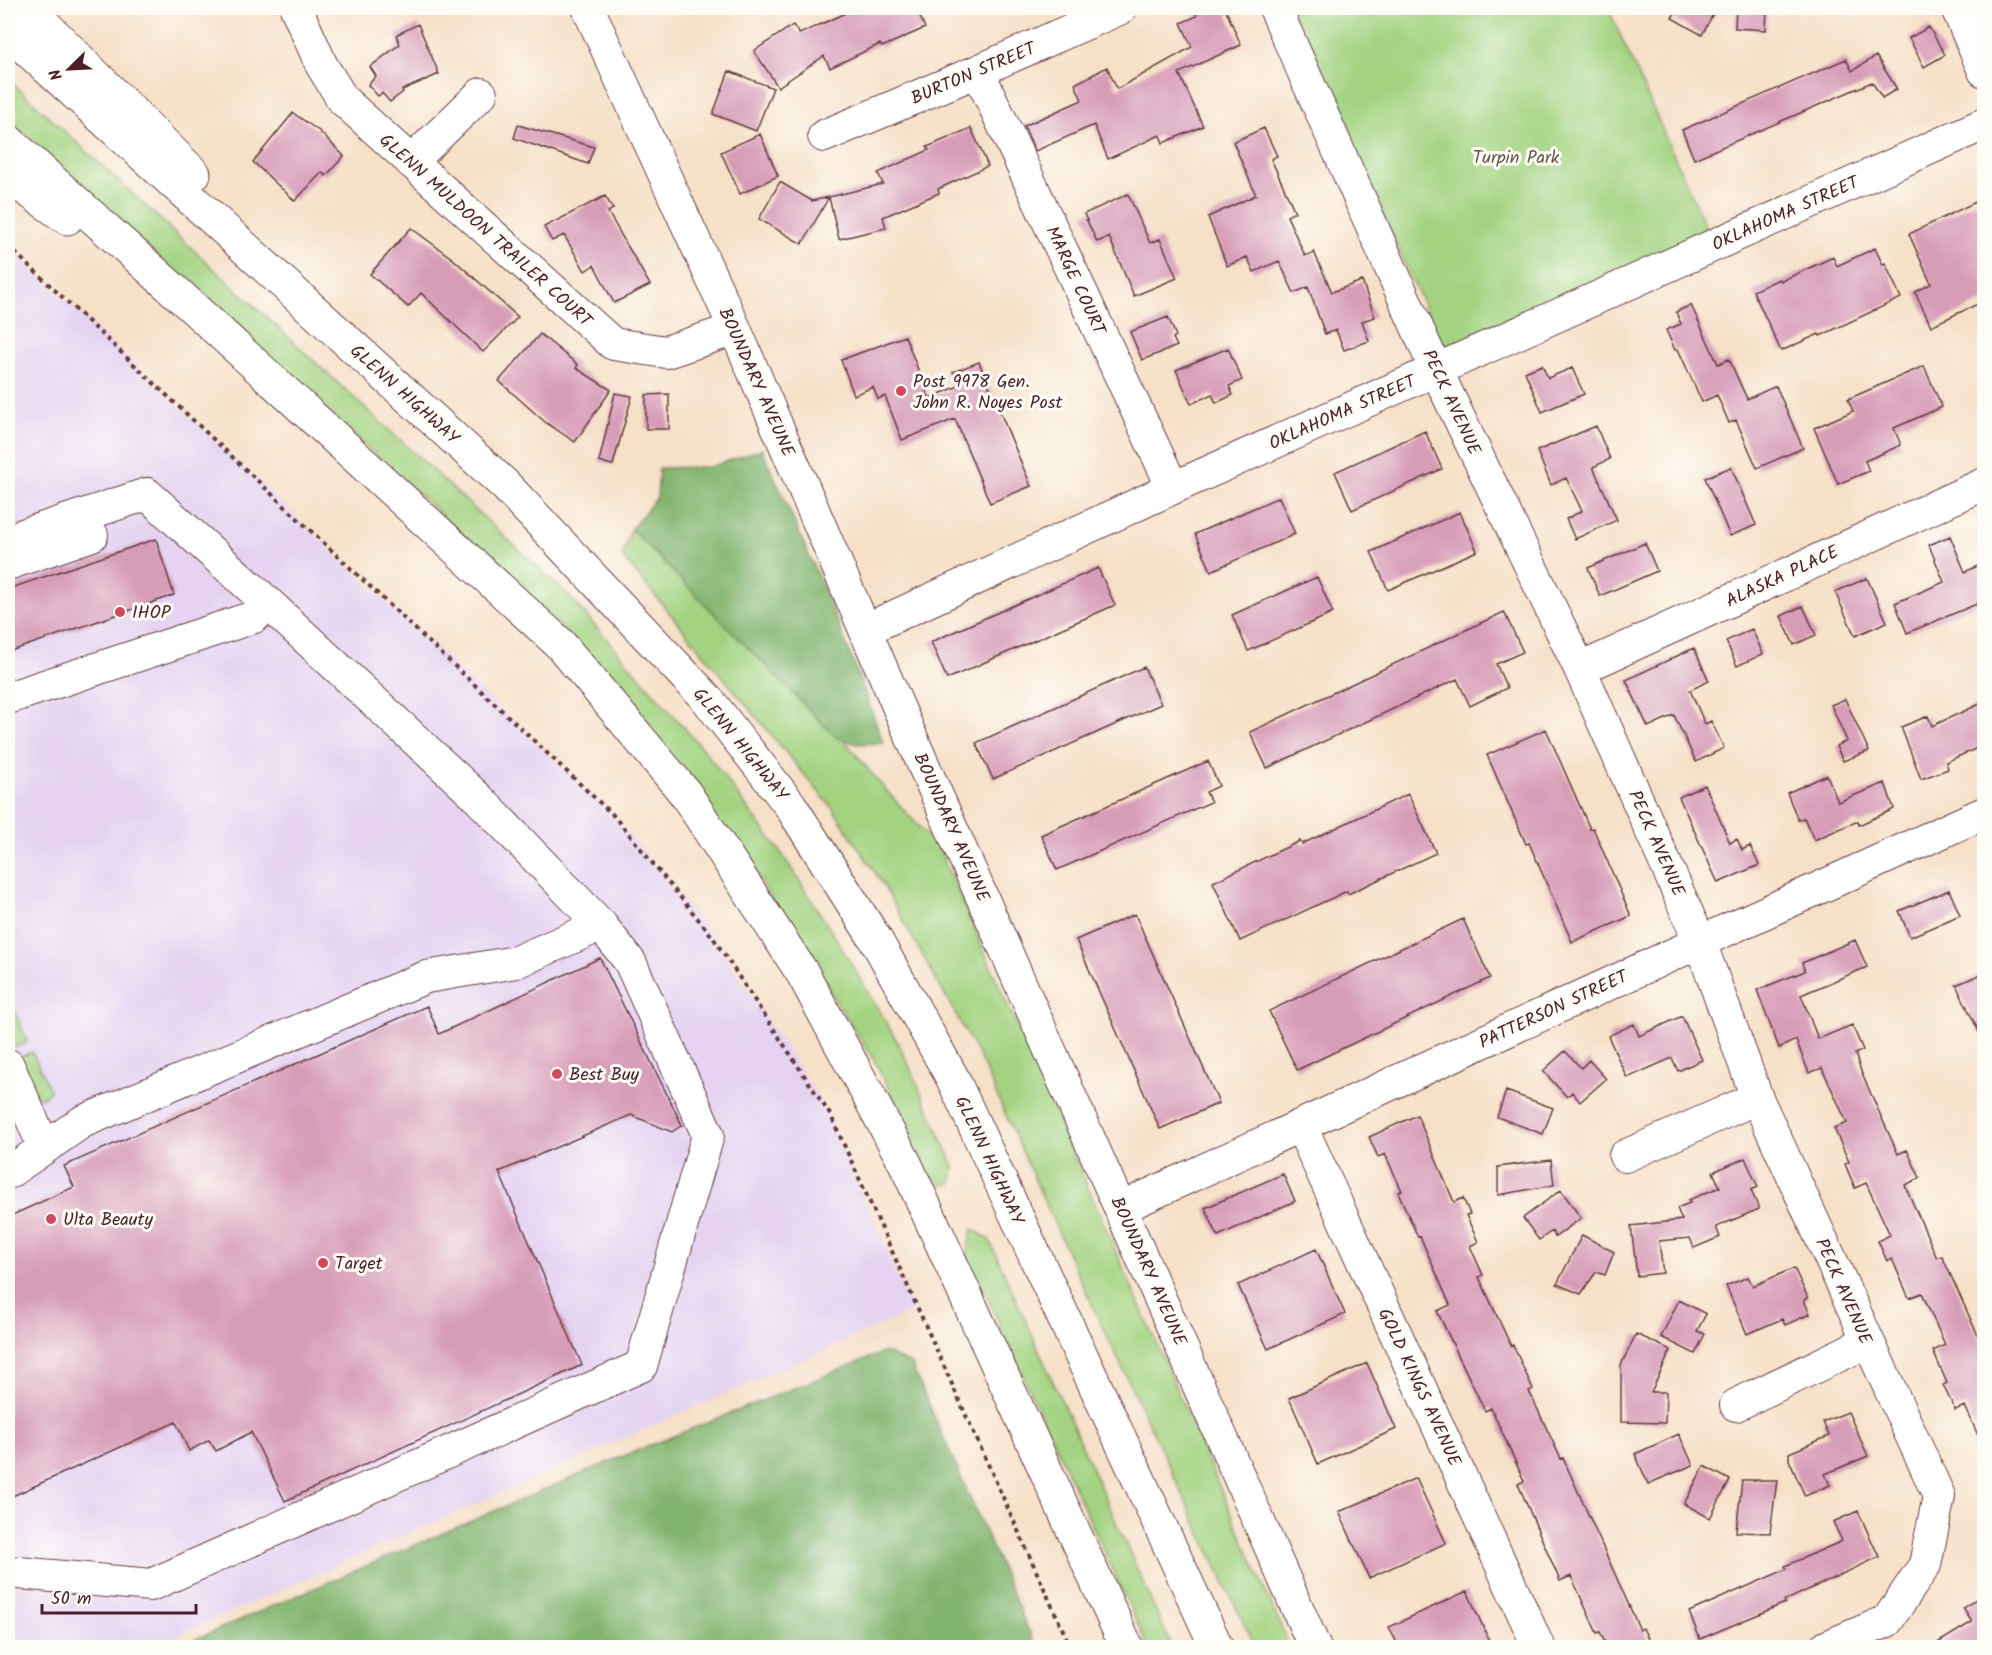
<svg xmlns="http://www.w3.org/2000/svg" width="1992" height="1655" font-family="Kalam,sans-serif">
  <style>
    .built { fill: #e5d3f1 }
    .green { fill: #a3d381; stroke: #767956; stroke-width: 1.5 }
    .forest { fill: #82b56f; stroke: #666a4d; stroke-width: 1.5 }
    .building { fill: #d79db7 }
    .lines { fill: none; stroke-linecap: round; stroke-linejoin: round }
    .minor-casing { stroke: #643c42; stroke-width: 34 }
    .highway-casing { stroke: #643c42; stroke-width: 35 }
    .path { stroke: #643c42; stroke-width: 4; stroke-dasharray: 4.5 4.5; stroke-linecap: butt }
    .minor { stroke: #fff; stroke-width: 32 }
    .highway { stroke: #fff; stroke-width: 33 }
    .poi-dot { fill: #d1495b; stroke: #fdfcf7; stroke-width: 2 }
    .labels { text-anchor: middle; stroke-width: 6; stroke-linejoin: round; paint-order: stroke }
    .street-label { font-size: 18px; fill: #4a1f2b; stroke: #fdfcf7 }
    .park-label { font-size: 18px; fill: #655545; stroke: #fdfcf7 }
    .poi-label { font-size: 18px; fill: #4a1f2b; stroke: #fdfcf7; text-anchor: start }
  </style>
  <rect width="100%" height="100%" fill="#fdfcf7"/>
  <filter id="ink" filterUnits="userSpaceOnUse"><feTurbulence type="fractalNoise" baseFrequency=".0167" numOctaves="2"/><feDisplacementMap in="SourceGraphic" scale="12" xChannelSelector="R" yChannelSelector="G"/><feConvolveMatrix kernelMatrix="1 2 1 2 8 2 1 2 1" color-interpolation-filters="sRGB"/></filter>
  <filter id="wash" filterUnits="userSpaceOnUse"><feTurbulence type="fractalNoise" baseFrequency=".008" numOctaves="4" result="noise"/><feDisplacementMap in="SourceGraphic" scale="24" xChannelSelector="R" yChannelSelector="G"/><feGaussianBlur stdDeviation="1.35" result="paint"/><feColorMatrix in="noise" values="0 0 0 0 0 0 0 0 0 0 0 0 0 0 0 0 0 1.4 0 .05"/><feComposite in="paint" operator="in"/></filter>
  <g filter="url(#wash)">
    <rect width="100%" height="100%" fill="#f6e0c7"/>
    <!-- built -->
    <path class="built" d="M8,246L614,816L712,936L819,1098L913,1311L152,1647H8Z"/>
    <!-- green -->
    <path class="green" d="M1290,8H1608L1711,238L1446,355Z
      M8,79L568,595L707,754L782,854L840,945L900,1046L954,1166L952,1183L944,1186L931,1177L877,1065L747,860L545,609L8,120Z
      M631,529L836,737L844,740L877,780L939,849L1290,1647H1255L1069,1256L980,1058L882,883L833,809L622,556Z
      M8,1001L11,1003L27,1040L25,1044L16,1047C3,1039 7,1015 8,1001Z
      M32,1052L50,1090C50,1095 41,1098 37,1097L20,1057Z
      M972,1229L989,1239L1172,1647H1148L967,1254Z"/>
    <!-- forest -->
    <path class="forest" d="M762,449C805,546 849,643 883,743L857,744L836,737L631,529L657,497L659,468L710,467Z
      M884,1352L911,1364L1036,1647H177L616,1459Z"/>
    <g id="blocks">
      <!-- building -->
      <path class="building" d="M857,8H916L925,28L882,47L880,44L830,68L824,56L778,87L754,51L793,25L799,34Z
        M1193,8H1225L1241,45L1179,73L1203,126L1163,143L1160,135L1108,159L1094,125L1035,151L1024,126L1082,100L1075,84L1107,67L1117,89L1192,47L1181,23L1197,16Z
        M1678,8H1716L1702,35L1672,18Z
        M1736,8H1767L1766,30L1735,28Z
        M418,24L439,74L402,90L403,92L390,102L382,93L378,96L368,85L376,76L370,67L400,44L396,35Z
        M1929,27L1945,55L1924,67L1909,38Z
        M1876,56L1897,89L1882,98L1872,82L1694,159L1682,130L1846,59L1852,71Z
        M729,71L773,88L756,131L713,114Z
        M293,113L319,131L344,156L326,176L322,172L295,201L253,162Z
        M518,125L594,147L588,164L514,138Z
        M971,128L988,166L938,189L939,193L883,217L886,228L839,239L829,197L883,184L878,173L929,150L927,147Z
        M1264,128L1277,156L1271,159L1295,212L1287,216L1305,256L1314,252L1332,292L1362,281L1375,317L1362,321L1369,341L1344,350L1336,330L1325,334L1308,287L1294,293L1279,261L1254,272L1247,257L1227,266L1208,217L1256,195L1233,142Z
        M760,134L778,176L740,194L721,152Z
        M780,182L812,201L829,197L802,244L759,219Z
        M1128,194L1150,243L1160,239L1177,278L1134,296L1109,237L1097,242L1084,214Z
        M605,196L613,209L608,212L650,285L614,303L594,265L585,271L564,235L552,241L544,227Z
        M1984,198V301L1931,326L1915,292L1931,284L1909,234Z
        M411,228L453,259L518,317L483,352L421,293L408,307L370,274Z
        M1875,248L1883,265L1885,263L1901,298L1820,336L1819,334L1781,351L1753,291L1779,279L1781,281L1833,257L1837,266Z
        M1691,305L1718,364L1729,359L1747,399L1776,386L1803,448L1757,468L1736,420L1729,423L1717,395L1702,402L1678,349L1675,350L1666,330L1681,324L1676,312Z
        M1168,317L1176,336L1173,338L1177,346L1142,360L1130,332Z
        M540,334L578,365L576,368L611,390L575,442L545,422L499,381Z
        M905,336L929,398L959,386L953,372L979,362L1031,486L990,503L955,419L902,440L885,396L878,399L873,387L854,395L841,360Z
        M1228,348L1242,380L1229,386L1233,395L1216,403L1212,394L1191,404L1176,370Z
        M1542,365L1548,378L1572,368L1584,394L1542,412L1525,372Z
        M1924,366L1942,407L1894,428L1901,445L1865,461L1869,471L1838,484L1814,428L1853,411L1848,399Z
        M615,393L632,396L613,465L599,462Z
        M669,394V429H646V395Z
        M1596,426L1610,459L1593,467L1617,520L1575,539L1566,519L1582,511L1566,478L1551,485L1537,451Z
        M1425,431L1442,469L1352,510L1335,472Z
        M1731,467L1756,525L1730,536L1705,478Z
        M1279,497L1295,534L1211,571L1195,534Z
        M1460,512L1477,551L1388,590L1371,552Z
        M1950,536L1965,572L1984,563V601L1907,633L1895,603L1944,582L1929,545Z
        M156,539L174,595L8,652V589Z
        M1645,543L1657,571L1600,596L1588,568Z
        M1098,568L1115,605L947,679L931,642Z
        M1317,577L1333,613L1248,651L1232,615Z
        M1867,578L1887,622L1855,636L1835,592Z
        M1803,606L1816,635L1794,645L1781,616Z
        M1504,612L1523,652L1496,664L1507,688L1470,706L1457,679L1267,768L1250,732Z
        M1752,629L1763,654L1737,666L1726,641Z
        M1694,648L1709,681L1690,690L1705,724L1711,721L1724,748L1696,762L1674,715L1648,727L1626,680Z
        M1144,667L1161,704L993,779L976,743Z
        M1845,699L1869,751L1843,761L1836,746L1847,741L1831,705Z
        M1984,702V745L1946,762L1948,769L1921,779L1901,727L1928,716L1932,726Z
        M1546,729L1590,829L1593,828L1631,916L1572,942L1529,843L1526,844L1487,755Z
        M1208,761L1219,786L1206,792L1211,802L1057,870L1041,835Z
        M1827,775L1838,802L1885,783L1894,809L1859,825L1858,821L1814,840L1804,818L1798,820L1787,793Z
        M1705,785L1730,843L1737,839L1742,850L1750,846L1759,865L1718,883L1679,797Z
        M1408,794L1436,853L1348,894L1347,891L1240,941L1213,882L1300,841L1302,844Z
        M1949,890L1960,915L1910,937L1899,911Z
        M1135,914L1219,1103L1160,1129L1076,940Z
        M1463,919L1490,978L1297,1070L1269,1011Z
        M1855,940L1867,967L1801,995L1818,1039L1852,1025L1863,1050L1855,1054L1862,1074L1898,1154L1907,1150L1920,1178L1905,1185L1937,1258L1942,1256L1984,1349V1449L1965,1406L1955,1410L1943,1385L1947,1383L1933,1351L1945,1345L1922,1293L1909,1298L1892,1259L1887,1261L1878,1241L1890,1235L1866,1183L1855,1188L1845,1164L1849,1162L1834,1128L1847,1123L1822,1068L1809,1073L1796,1040L1779,1048L1757,990L1805,971L1802,963Z
        M600,958L682,1125L672,1132L631,1115L499,1172L582,1365L285,1501L251,1432L216,1451L209,1440L189,1451L176,1422L8,1498V1217L74,1187L64,1166L427,1006L439,1034Z
        M1984,973V1042L1956,985Z
        M1682,1016L1702,1060L1678,1071L1672,1058L1627,1078L1608,1036L1634,1024L1639,1036Z
        M1565,1051L1581,1068L1589,1060L1606,1079L1580,1102L1572,1092L1567,1097L1543,1071Z
        M1506,1091L1553,1108L1543,1134L1497,1117Z
        M1417,1115L1454,1202L1463,1198L1470,1214L1466,1215L1478,1242L1470,1246L1483,1275L1479,1277L1511,1346L1513,1345L1533,1389L1529,1391L1561,1459L1563,1458L1640,1630L1643,1628L1652,1647H1599L1606,1645L1600,1632L1597,1633L1571,1576L1560,1581L1518,1484L1524,1481L1491,1408L1485,1411L1437,1311L1450,1305L1420,1236L1418,1237L1398,1192L1402,1191L1385,1154L1378,1157L1369,1137Z
        M1745,1158L1758,1187L1751,1190L1759,1209L1716,1227L1720,1237L1694,1248L1690,1238L1659,1241L1663,1273L1637,1276L1631,1226L1682,1220L1677,1208L1690,1203L1688,1200L1720,1187L1713,1172Z
        M1551,1160L1554,1185L1498,1195V1167Z
        M1283,1174L1295,1201L1218,1236L1205,1208Z
        M1561,1190L1581,1218L1555,1237L1552,1231L1539,1240L1523,1218Z
        M1582,1235L1614,1252L1605,1275L1596,1272L1581,1294L1557,1284Z
        M1316,1249L1345,1314L1268,1349L1238,1285Z
        M1794,1268L1808,1298L1804,1300L1810,1314L1785,1325L1782,1319L1747,1334L1726,1286L1748,1277L1753,1286Z
        M1679,1300L1706,1314L1697,1331L1705,1334L1695,1354L1661,1337Z
        M1636,1334L1671,1350L1651,1392H1666L1665,1423L1621,1422V1365Z
        M1367,1363L1396,1429L1318,1464L1289,1398Z
        M1848,1412L1868,1456L1825,1474L1830,1485L1805,1496L1789,1460V1453L1829,1436L1823,1422Z
        M1679,1434L1693,1465L1648,1484L1635,1454Z
        M1704,1466L1730,1480L1710,1518L1684,1504Z
        M1416,1478L1446,1543L1369,1578L1339,1512Z
        M1742,1480H1777L1770,1533L1736,1532Z
        M1858,1511L1879,1557L1784,1601L1785,1603L1700,1639L1689,1612L1787,1569L1785,1566L1842,1541L1833,1522Z
        M1467,1591L1492,1647H1399L1389,1627Z
        M1984,1594V1647H1931L1972,1622L1963,1608Z"/>
    </g>
  </g>
  <g filter="url(#ink)">
    <use href="#blocks" fill-opacity="0" stroke="#643c42" stroke-width="1.5"/>
    <g class="lines">
      <!-- minor casing -->
      <g class="minor-casing">
        <path id="minor" d="M296,8L322,66L343,100L613,344L666,352L735,329
          M588,8L735,329L923,764L1315,1648
          M1275,8L1436,370L1580,669L1700,942L1757,1098L1939,1496L1925,1565L1887,1621L1824,1648
          M1957,8L1984,71
          M978,71L1173,488
          M824,136L978,71L1121,8
          M411,162L481,94
          M8,540L147,494L268,603L477,797L601,925L630,962L708,1135L641,1366L151,1585L8,1572
          M8,564L92,535
          M865,630L1173,488L1984,124
          M1580,669L1984,484
          M8,698L254,617L268,603
          M8,1065L44,1147
          M1301,1126L1539,1648
          M1625,1156L1757,1098
          M8,1173L82,1122L426,977L516,962L601,925
          M1121,1208L1700,942L1984,813
          M1736,1405L1867,1342"/>
      </g>
      <!-- highway casing -->
      <g class="highway-casing">
        <path id="highway" d="M28,8L194,174
          M8,32L505,485L708,700L790,805L876,940L953,1079L1217,1648
          M8,141L165,282L560,644L685,793L803,974L905,1163L1127,1648
          M8,176L67,218"/>
      </g>
      <!-- path -->
      <path class="path" d="M8,246L614,816L712,936L831,1116L1071,1648"/>
      <!-- minor -->
      <use href="#minor" class="minor"/>
      <!-- highway -->
      <use href="#highway" class="highway"/>
    </g>
  </g>
  <!-- markers -->
  <g class="poi-dot">
    <circle cx="901" cy="391" r="6"/>
    <circle cx="120" cy="612" r="6"/>
    <circle cx="557" cy="1074" r="6"/>
    <circle cx="51" cy="1219" r="6"/>
    <circle cx="323" cy="1263" r="6"/>
  </g>
  <g class="labels">
    <!-- street labels -->
    <g class="street-label">
      <text transform="translate(973 73) rotate(-23)" y="6">BURTON STREET</text>
      <text transform="translate(1785 213) rotate(-24)" y="6">OKLAHOMA STREET</text>
      <text transform="translate(486 230) rotate(42)" y="6">GLENN MULDOON TRAILER COURT</text>
      <text transform="translate(1076 280) rotate(65)" y="6">MARGE COURT</text>
      <text transform="translate(757 382) rotate(66)" y="6">BOUNDARY AVEUNE</text>
      <text transform="translate(405 394) rotate(42)" y="6">GLENN HIGHWAY</text>
      <text transform="translate(1452 402) rotate(65)" y="6">PECK AVENUE</text>
      <text transform="translate(1342 412) rotate(-24)" y="6">OKLAHOMA STREET</text>
      <text transform="translate(1782 576) rotate(-25)" y="6">ALASKA PLACE</text>
      <text transform="translate(741 744) rotate(51)" y="6">GLENN HIGHWAY</text>
      <text transform="translate(952 827) rotate(66)" y="6">BOUNDARY AVEUNE</text>
      <text transform="translate(1657 843) rotate(66)" y="6">PECK AVENUE</text>
      <text transform="translate(1553 1009) rotate(-25)" y="6">PATTERSON STREET</text>
      <text transform="translate(990 1160) rotate(65)" y="6">GLENN HIGHWAY</text>
      <text transform="translate(1149 1271) rotate(66)" y="6">BOUNDARY AVEUNE</text>
      <text transform="translate(1844 1291) rotate(66)" y="6">PECK AVENUE</text>
      <text transform="translate(1420 1387) rotate(65)" y="6">GOLD KINGS AVENUE</text>
    </g>
    <!-- park labels -->
    <g class="park-label">
      <text x="1516" y="163">Turpin Park</text>
    </g>
    <!-- poi labels -->
    <g class="poi-label">
      <text x="913" y="387">Post 9978 Gen.<tspan x="913" dy="21">John R. Noyes Post</tspan></text>
      <text x="132" y="618">IHOP</text>
      <text x="569" y="1080">Best Buy</text>
      <text x="63" y="1225">Ulta Beauty</text>
      <text x="335" y="1269">Target</text>
    </g>
  </g>
  <!-- margin -->
  <rect width="1992" height="1655" fill="none" stroke="#fdfcf7" stroke-width="30"/>
  <!-- north arrow -->
  <g transform="translate(69 69) rotate(246)" stroke="#fdfcf7" stroke-width="4.5" paint-order="stroke">
  <path d="M0-4.5L10 22L0 15L-10 22Z" fill="#4a1f2b"/>
  <text y="-9" font-size="16" font-weight="bold" text-anchor="middle" fill="#4a1f2b">N</text>
  </g>
  <!-- scale -->
  <path d="M42 1604v9h154v-9" fill="none" stroke="#4a1f2b" stroke-width="3"/>
  <text x="51" y="1604" font-size="18" fill="#4a1f2b" stroke="#fdfcf7" stroke-width="4.5" paint-order="stroke">50 m</text>
</svg>
